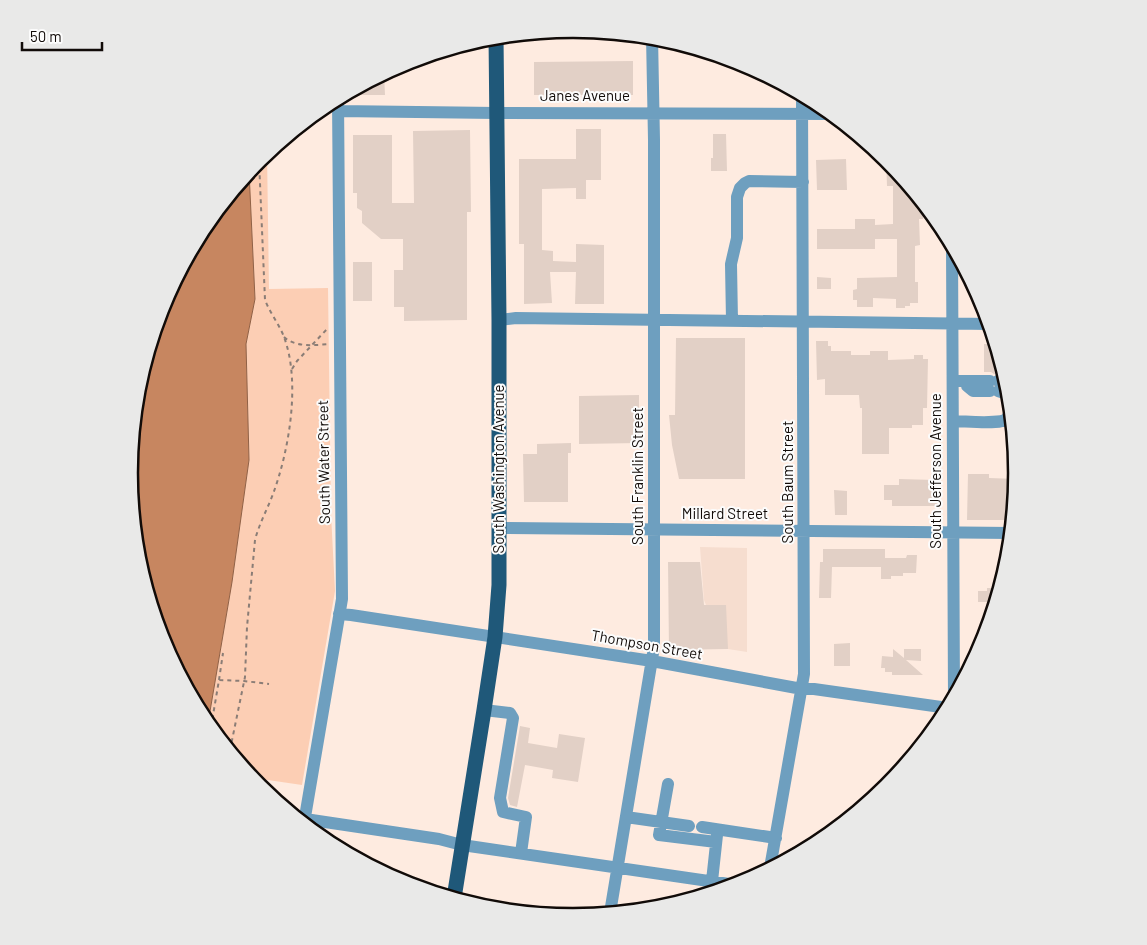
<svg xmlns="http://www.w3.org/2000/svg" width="1147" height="945" font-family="Barlow,sans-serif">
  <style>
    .built { fill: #f6ddcf }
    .green { fill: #fcceb4 }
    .water { fill: #c78660; stroke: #906146 }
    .building { fill: #e2d0c6 }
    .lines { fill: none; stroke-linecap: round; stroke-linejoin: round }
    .path { stroke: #8a7d76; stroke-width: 2; stroke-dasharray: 4 4; stroke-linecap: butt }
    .minor { stroke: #6e9fbf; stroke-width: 12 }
    .major { stroke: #1f5879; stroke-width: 15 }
    .labels { text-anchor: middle; stroke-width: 4; stroke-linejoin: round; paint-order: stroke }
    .street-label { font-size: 15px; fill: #110b08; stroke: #fcfcfc }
    .rim { fill: none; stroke: #110b08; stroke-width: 2.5 }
  </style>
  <rect width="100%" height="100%" fill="#feebe0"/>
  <!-- built -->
  <path class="built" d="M700,547L747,548V652L728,649L706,605L704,600Z"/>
  <!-- green -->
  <path class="green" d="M267,152L269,289L328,288L331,514L335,591L302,785L268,780L257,783L208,723L232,582L249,460L246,344L255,299L249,171Z"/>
  <!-- water -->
  <path class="water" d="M249,171L255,299L246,344L249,460L232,582L208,723L163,642L138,559L130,472L138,386L164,302L205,226Z"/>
  <!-- building -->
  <path class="building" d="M633,61V95H534V62Z
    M384,73L385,95H355V89Z
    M576,129H601V180H586V199H576V188L542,189V250L553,251V261L576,262V244L604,245V304H575L576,272H550L552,303L524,304V244H519V159H576Z
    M470,130L471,212H467V320L404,321V307H394V270H403V239H381L362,223V211L357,208V193H353V135H392V203H414L413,131Z
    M713,134H726L727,171H711V158H713Z
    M886,158L923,202V219H919L920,245L915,246V282H918V303H910V306H905V308H896V299L873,298V307H857V300H853V290L857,289V278L897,277V239H875V249H817V229H855V219H875V225L893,224V186H887Z
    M846,159L847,190H817L816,160Z
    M353,262H372V301H353Z
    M817,277L831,278V289H817Z
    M676,338H745V479H679L672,445L669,415H675Z
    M816,341H828V346H831V351H851V355H870V351H888V360L914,359V355H923V359H928L927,408H923V425H912V428H889V454H862V408H860L859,395H825V379L817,380Z
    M984,344H996L1004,372L994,374L991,372H984Z
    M639,395V443L579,444V396Z
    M571,443V453H568V502H524L523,454H537V444Z
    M968,474H989V478L1017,479L1013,520H967Z
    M899,479L934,480V487H937V506H892V500H884V485H899Z
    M834,490L847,491V515H835Z
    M823,549H885V558H906L907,555H917L916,573H903V576H891V579H881V567H832L831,598H819L820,562H823Z
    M668,562H700L704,605H726L728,649L669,650Z
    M987,588H1000L994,606H986L987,602H978V591H987Z
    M850,643V666H834V644Z
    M893,649L904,658V649H921V661L906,660L923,675H892V672H885V668H881L882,656L893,657Z
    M520,726L530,728L528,743L557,748L559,734L585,738L578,782L552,778L553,770L525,765L517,807L510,805L508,798Z"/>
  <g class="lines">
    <!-- path -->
    <path class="path" d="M284,337C296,348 316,345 330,344
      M292,369L297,361L328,328
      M219,680L223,653
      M211,727L219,680L244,681L269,684
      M230,750L245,677L247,627L255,540C259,524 267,510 273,494C289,451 301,382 284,337C279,324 270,313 265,300L259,160"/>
    <!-- minor -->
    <path class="minor" d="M338,111L496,113L832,114
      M952,243L954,698
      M499,320L516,318L990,324
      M732,321L731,264L737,238V197L740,188L745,183L749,181L803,182
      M953,381H990
      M998,381L1008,382
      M967,386L973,391H990
      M998,391L1007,394C1012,403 1012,415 1004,421
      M953,421C967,421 1001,426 1012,417
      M499,528L1011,533
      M339,614L351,615L652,661L802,689H814L948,708
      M484,710L510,713L513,718L500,798L503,812L526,817L521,853
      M668,784L659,835L716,842
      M626,817L689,826
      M305,819L439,839L462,845L736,885
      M304,823L342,599L338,98
      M702,827L776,838
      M770,868L804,674L802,94
      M712,881L717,835
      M610,913L654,647V140L652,36"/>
    <!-- major -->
    <path class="major" d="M454,898L484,710L495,637L499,585V320L496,36"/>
  </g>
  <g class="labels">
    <!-- street labels -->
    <g class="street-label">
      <text x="585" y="101">Janes Avenue</text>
      <text transform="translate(324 462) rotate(-91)" y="5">South Water Street</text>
      <text transform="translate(499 469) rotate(-90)" y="5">South Washington Avenue</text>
      <text transform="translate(936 471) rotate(-90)" y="5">South Jefferson Avenue</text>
      <text transform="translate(638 476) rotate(-90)" y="5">South Franklin Street</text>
      <text transform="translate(788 482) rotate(-90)" y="5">South Baum Street</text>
      <text x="725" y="519">Millard Street</text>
      <text transform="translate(647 645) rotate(10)" y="5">Thompson Street</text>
    </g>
  </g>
  <!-- crop -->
  <path d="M0 0H1147V945H0ZM138 473a435 435 0 1 1 870 0a435 435 0 1 1-870 0Z" fill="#e9e9e8" fill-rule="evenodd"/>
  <path class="rim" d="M138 473a435 435 0 1 1 870 0a435 435 0 1 1-870 0Z"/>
  <!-- scale -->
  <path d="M22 42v8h80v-8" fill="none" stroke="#110b08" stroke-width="2.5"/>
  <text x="30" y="42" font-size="15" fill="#110b08" stroke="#fcfcfc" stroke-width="4" paint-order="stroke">50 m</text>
</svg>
